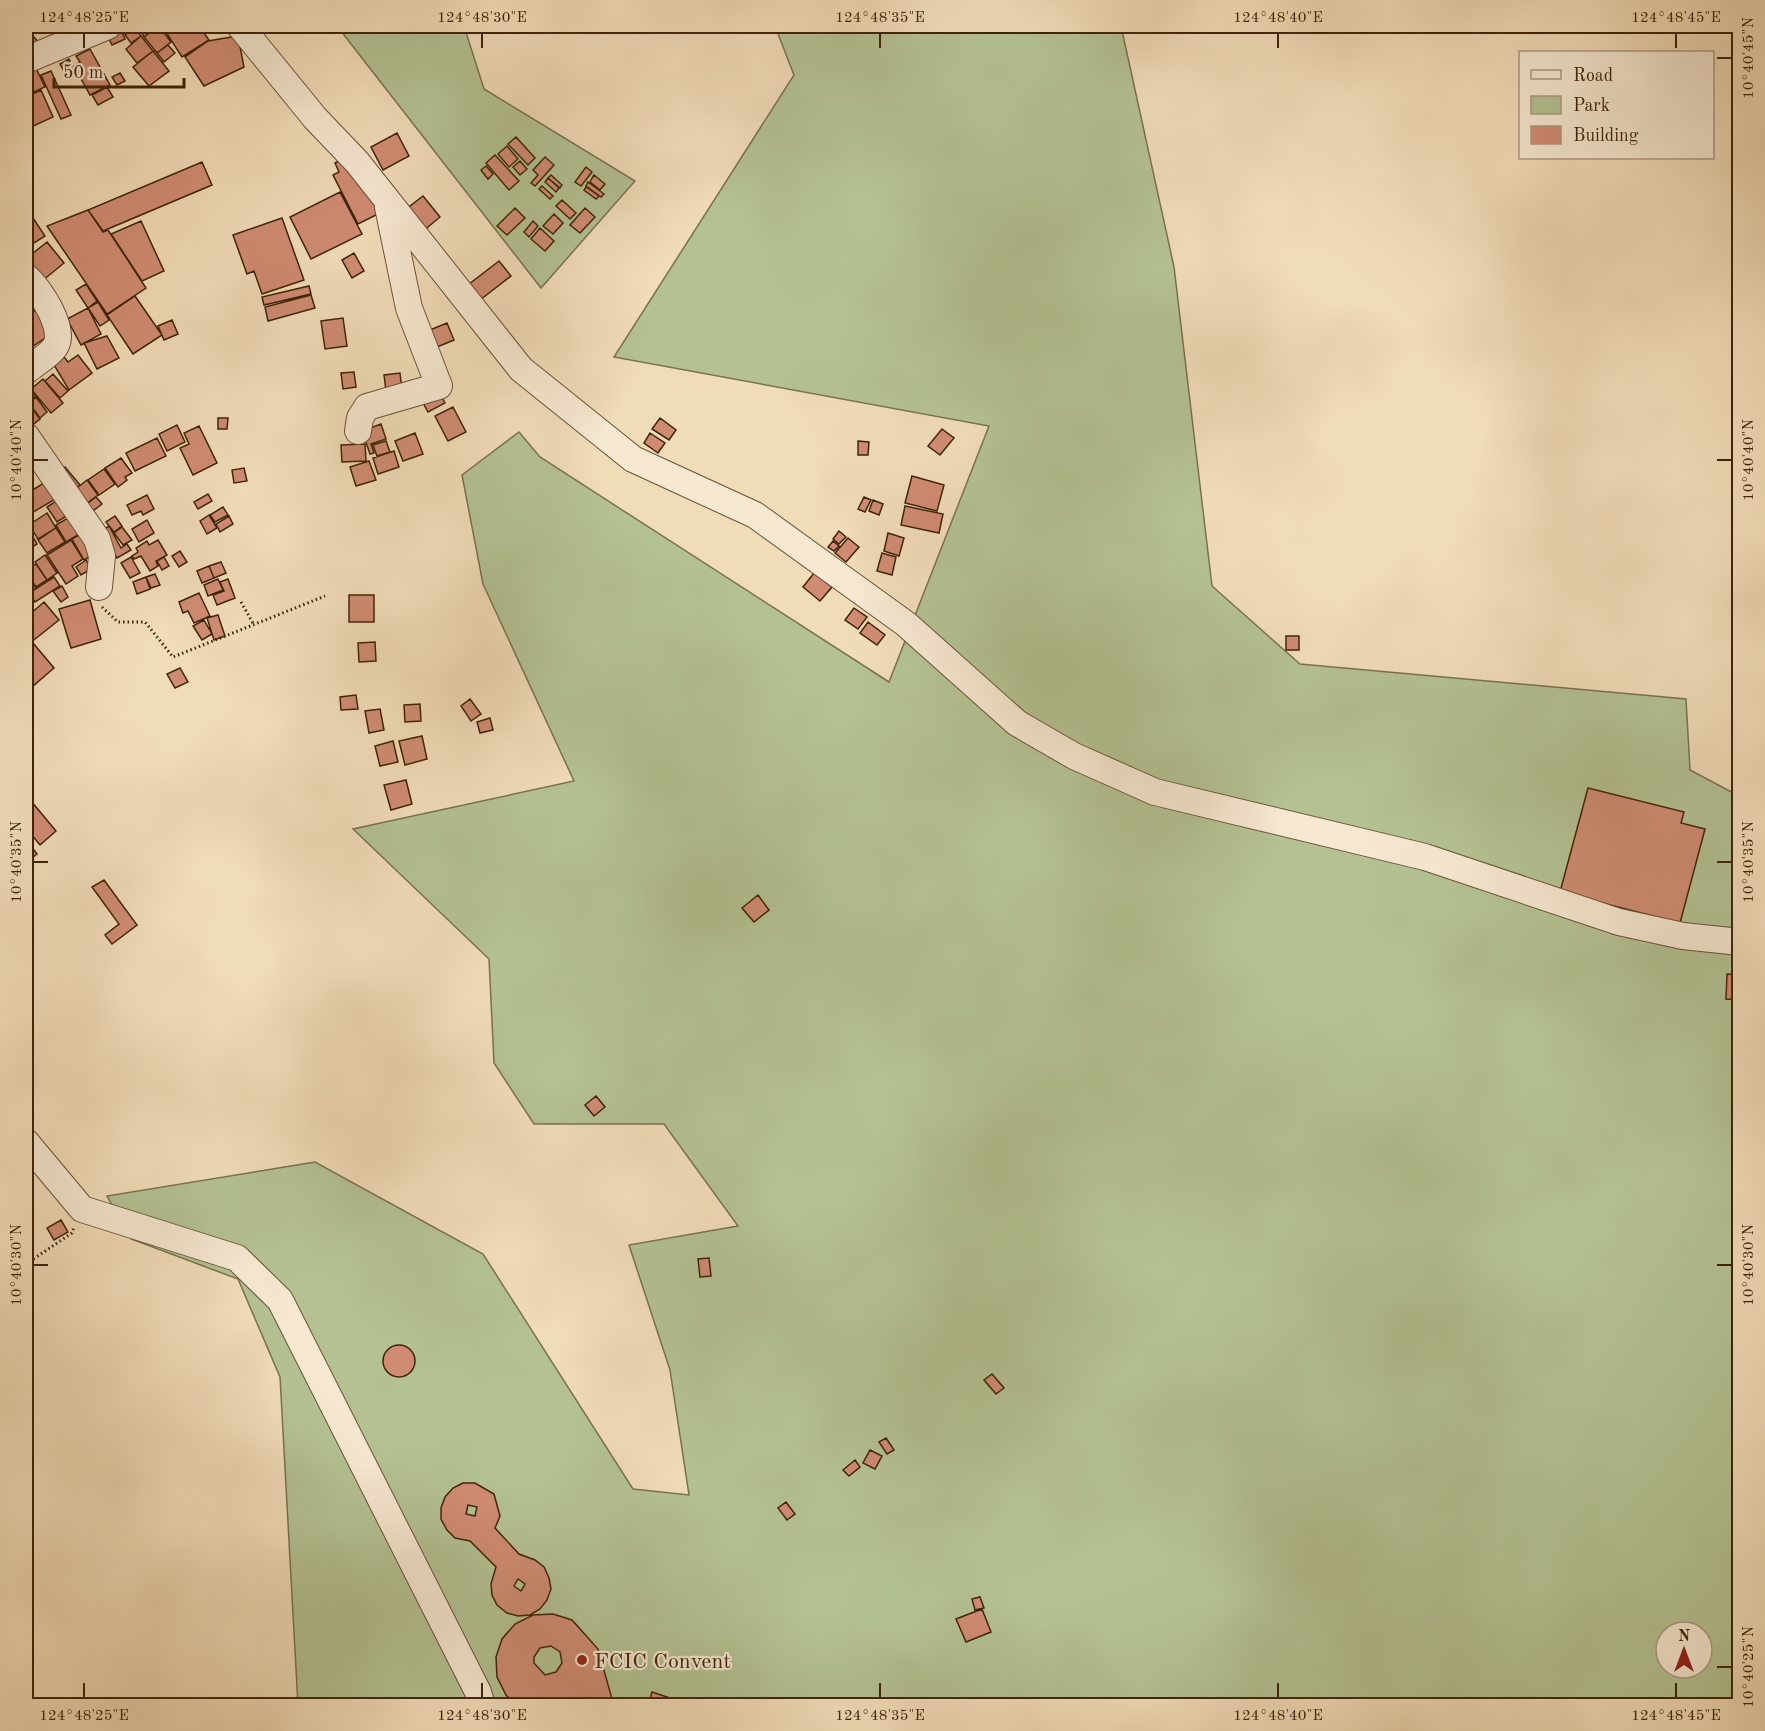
<svg xmlns="http://www.w3.org/2000/svg" width="1765" height="1731" font-family="'Old Standard TT',serif">
  <style>
    .green { fill: #b4c293; stroke: #7a724d; stroke-width: 1.5; fill-rule: evenodd }
    .building { fill: #d08c73; stroke: #3f2307; stroke-width: 1.5; fill-rule: evenodd }
    .lines { fill: none; stroke-linecap: round; stroke-linejoin: round }
    .minor-casing { stroke: #6c5133; stroke-width: 28 }
    .path { stroke: #3f2307; stroke-width: 3; stroke-dasharray: 1.5 3; stroke-linecap: butt }
    .minor { stroke: #f6e8d1; stroke-width: 26 }
    .ticks { fill: none; stroke: #3f2307; stroke-width: 2 }
    .poi-dot { fill: #8f2418; stroke: #f6e8d1; stroke-width: 2 }
    .labels { text-anchor: middle; stroke-width: 4.5; stroke-linejoin: round; paint-order: stroke }
    .poi-label { font-size: 22px; fill: #3f2307; stroke: #f6e8d1; text-anchor: start }
    .neatline { fill: none; stroke: #3f2307; stroke-width: 2 }
    .ticks-label { font-size: 15px; text-anchor: middle; fill: #3f2307 }
  </style>
  <rect width="100%" height="100%" fill="#f1dcb8"/>
  <filter id="stains"><feTurbulence type="fractalNoise" baseFrequency=".00333" numOctaves="4"/><feColorMatrix values="0 0 0 0 .2 0 0 0 0 .09 0 0 0 0 .02 0 0 0 .5 -.17"/></filter>
  <radialGradient id="worn" r=".72"><stop offset=".6" stop-color="#630" stop-opacity="0"/><stop offset="1" stop-color="#630" stop-opacity=".3"/></radialGradient>
  <!-- green -->
  <path class="green" d="M337,26H464L484,89L635,181L541,288Z
    M775,26H1121L1174,267L1212,586L1300,664L1686,699L1690,770L1739,796V1705H298L280,1377L238,1279L131,1239L107,1196L315,1162L483,1254L633,1489L689,1495L670,1370L629,1245L738,1226L664,1124H534L494,1063L489,959L353,829L574,781L483,584L462,475L519,432L540,457L889,682L989,426L614,357L794,75ZM1666,1632H1702V1668H1666Z"/>
  <!-- building -->
  <path class="building" d="M49,26H82L73,34L68,28L58,36Z
    M137,26H158L144,37Z
    M159,26L171,42L157,53L144,37Z
    M162,26H199L209,40L182,57Z
    M120,27L125,39L112,45L106,33Z
    M134,28L141,36L131,43L125,35Z
    M33,36L40,44L31,51L26,42Z
    M141,36L153,51L137,63L126,49Z
    M231,37L239,41L244,67L204,86L185,57L208,41Z
    M168,45L175,53L164,62L157,53Z
    M90,49L110,85L90,95L74,66L80,62L76,56Z
    M153,51L169,71L149,86L133,67Z
    M69,59L77,73L68,78L60,64Z
    M33,62L45,87L27,95L26,65Z
    M51,71L71,115L61,119L41,75Z
    M120,73L125,81L117,85L112,77Z
    M107,87L113,97L98,105L92,95Z
    M41,90L53,117L29,128L26,120V97Z
    M397,133L409,156L383,170L371,147Z
    M516,137L535,158L528,165L508,144Z
    M507,146L518,159L509,167L498,154Z
    M495,155L519,181L509,190L486,163Z
    M545,157L554,165L535,186L531,183L538,175L533,170Z
    M344,159L380,213L358,224L333,175L339,172L335,163Z
    M520,161L527,169L520,175L513,167Z
    M202,162L212,185L103,231L88,210Z
    M486,166L493,174L488,179L481,170Z
    M586,167L592,172L581,186L575,182Z
    M551,175L562,185L560,188L548,178Z
    M594,175L605,184L600,190L590,182Z
    M548,178L559,188L556,192L545,182Z
    M588,182L604,194L601,197L586,186Z
    M542,186L553,196L550,199L539,189Z
    M586,187L599,196L596,199L584,190Z
    M340,192L362,234L311,259L290,217Z
    M423,196L440,217L422,232L405,210Z
    M562,200L576,213L570,219L556,206Z
    M515,208L525,218L507,235L497,226Z
    M585,208L595,217L580,233L570,225Z
    M88,210L103,232L108,230L146,288L107,314L47,226Z
    M29,212L45,236L26,248V214Z
    M554,214L563,223L553,234L543,226Z
    M282,218L304,280L262,294L254,271L247,274L233,235Z
    M141,221L164,271L142,281L111,234Z
    M533,221L538,226L529,237L524,232Z
    M540,228L554,241L545,251L531,239Z
    M47,242L64,263L42,281L26,260V254L29,251L32,254Z
    M354,253L364,271L352,278L342,260Z
    M499,261L511,276L480,300L468,285Z
    M26,283L39,304L26,313Z
    M86,284L97,301L88,308L76,290Z
    M309,286L311,294L264,305L262,297Z
    M311,295L315,308L268,321L265,307Z
    M135,296L162,335L133,354L107,315Z
    M98,302L109,320L100,326L88,308Z
    M40,307L51,334L32,347L34,350L26,356V317Z
    M88,308L101,334L81,345L67,319Z
    M343,318L347,346L325,349L321,321Z
    M172,320L178,334L164,340L158,326Z
    M447,323L454,340L432,349L425,332Z
    M107,336L119,358L97,369L84,343Z
    M78,355L92,373L69,390L54,365L64,357L68,362Z
    M354,372L356,387L343,389L341,373Z
    M400,373L402,389L386,391L384,375Z
    M53,374L68,391L60,398L45,381Z
    M43,379L63,403L51,413L31,389Z
    M26,383L36,396L26,404Z
    M439,392L445,403L428,412L422,401Z
    M36,397L47,412L40,418L29,403Z
    M28,403L40,419L26,430V405Z
    M453,407L466,432L448,441L435,416Z
    M218,418H228L227,429H218Z
    M660,418L676,430L669,440L652,429Z
    M381,424L386,439L371,444L374,453L370,454L362,431Z
    M177,425L185,442L167,451L159,434Z
    M199,426L217,463L193,475L180,448L189,444L184,433Z
    M942,429L954,438L940,455L928,446Z
    M415,433L423,454L403,461L395,441Z
    M650,433L665,443L658,453L644,443Z
    M157,438L166,456L135,471L126,453Z
    M386,441L390,452L377,456L373,445Z
    M858,441L869,442L868,455H858Z
    M365,444L366,461L342,462L341,445Z
    M394,451L399,467L378,474L373,458Z
    M121,458L132,473L125,477L127,480L118,487L105,468Z
    M369,461L376,480L356,486L350,467Z
    M65,467L80,485L70,493L55,475Z
    M244,468L247,481L234,483L232,470Z
    M104,469L115,484L99,495L88,480Z
    M912,476L944,485L937,511L905,503Z
    M52,478L62,495L30,514L26,506V494Z
    M87,480L98,495L79,509L68,495Z
    M208,494L212,501L198,509L194,502Z
    M147,495L154,509L143,515L141,511L132,515L127,505Z
    M64,496L74,511L57,522L47,507Z
    M96,497L102,504L85,517L79,510Z
    M864,497L871,500L865,512L858,509Z
    M873,500L883,504L879,515L869,511Z
    M905,506L943,514L939,533L901,525Z
    M223,507L228,515L215,522L210,515Z
    M78,512L88,529L66,542L56,525Z
    M47,513L56,528L38,539L29,525Z
    M209,515L217,528L207,534L200,521Z
    M115,516L122,526L114,532L106,522Z
    M229,516L233,524L220,532L216,524Z
    M147,520L154,533L139,542L132,529Z
    M109,526L121,548L127,544L131,550L117,558L101,531Z
    M122,527L132,540L123,545L114,533Z
    M56,528L65,542L47,553L38,540Z
    M87,530L100,551L84,560L72,539Z
    M839,531L846,537L839,544L833,539Z
    M31,533L37,544L26,551V537Z
    M888,533L904,538L899,556L884,551Z
    M848,538L859,547L846,562L835,553Z
    M71,540L83,559L72,566L78,576L66,584L47,555Z
    M158,540L167,555L156,561L158,566L150,571L141,556L134,559L132,556L138,552L136,548L147,541L149,545Z
    M833,541L839,546L834,551L828,547Z
    M180,551L187,562L179,567L172,556Z
    M882,553L896,557L892,575L877,571Z
    M45,555L57,573L47,580L35,562Z
    M131,557L140,573L130,578L121,563Z
    M164,557L169,566L162,570L157,561Z
    M86,560L91,569L81,575L76,567Z
    M221,562L226,573L214,578L209,566Z
    M36,564L47,580L36,587L26,571Z
    M209,566L214,578L202,583L197,571Z
    M26,572L36,588L26,596Z
    M814,573L832,587L820,601L803,587Z
    M155,574L160,585L151,588L146,577Z
    M54,577L60,586L35,602L29,593Z
    M146,577L150,589L137,594L133,582Z
    M218,579L223,590L208,596L204,585Z
    M228,579L235,598L217,605L213,595L224,591L220,582Z
    M62,586L68,597L61,602L53,591Z
    M199,593L210,616L194,623L188,611L183,613L179,602Z
    M349,595H374V622H349Z
    M90,600L101,639L71,648L59,609Z
    M44,602L59,620L30,643L26,638V626L33,620L29,615Z
    M854,608L867,617L858,629L845,620Z
    M218,615L225,636L214,640L207,618Z
    M204,620L212,634L202,640L193,626Z
    M868,622L885,635L877,645L860,633Z
    M1286,636H1299V650H1286Z
    M375,642L376,661L359,662L358,643Z
    M33,643L54,668L26,692V650Z
    M180,668L188,682L175,688L167,674Z
    M356,695L358,709L341,710L340,697Z
    M470,699L481,714L471,721L461,706Z
    M420,704L421,721L405,722L404,705Z
    M380,709L384,730L369,733L365,711Z
    M490,718L493,730L480,733L477,722Z
    M422,736L427,759L405,765L399,741Z
    M393,741L398,762L380,766L375,746Z
    M406,780L412,804L391,810L384,785Z
    M1588,788L1684,812L1681,823L1705,829L1680,923L1560,892Z
    M26,795L56,831L40,845L26,828Z
    M26,840L37,854L26,863Z
    M104,880L137,925L112,944L105,935L119,924L92,887Z
    M758,895L769,910L754,922L742,908Z
    M1727,974L1740,975V1000L1726,999Z
    M596,1096L605,1107L594,1116L585,1105Z
    M61,1220L68,1232L54,1240L47,1228Z
    M709,1258L711,1276L700,1277L698,1259Z
    M383 1361a16 16 0 1 1 32 0a16 16 0 1 1-32 0Z
    M992,1374L1004,1388L996,1394L984,1380Z
    M886,1438L894,1450L887,1454L879,1442Z
    M870,1450L882,1456L875,1469L863,1463Z
    M855,1460L860,1467L849,1476L843,1470Z
    M463,1483H475L494,1494L500,1516L495,1528L519,1554L535,1560L544,1567L549,1578L551,1589L547,1600L540,1609L530,1615L518,1616L507,1613L497,1605L492,1595L491,1584L496,1567L470,1541L455,1538L447,1530L441,1519V1508L445,1497L453,1488ZM468,1505L477,1507L475,1516L466,1514ZM518,1579L525,1584L521,1591L514,1586Z
    M786,1502L795,1514L787,1520L778,1508Z
    M980,1597L984,1608L975,1610L972,1599Z
    M982,1609L991,1632L966,1642L956,1619Z
    M553,1614L572,1620L598,1649L614,1706H518L506,1695L497,1677L496,1657L502,1639L515,1624L533,1615ZM551,1646L560,1652L562,1663L556,1672L545,1675L534,1663V1657L540,1648Z
    M652,1692L694,1706H648Z"/>
  <g class="lines">
    <!-- minor casing -->
    <g class="minor-casing">
      <path id="minor" d="M240,26L315,118L357,162L521,369L633,459L755,515L906,624L1017,723L1074,756L1155,792L1425,857L1619,922L1683,936L1740,942
        M26,60L108,26
        M26,277C39,287 67,330 55,347C49,356 34,364 26,371
        M358,431L360,418L367,407L439,386L409,308L388,207
        M26,436L97,539L102,556L99,587
        M26,1142L82,1209L237,1258L280,1300L478,1692L482,1706"/>
    </g>
    <!-- path -->
    <path class="path" d="M241,602L254,625
      M102,607L118,622H145L173,657L325,596
      M26,1264L72,1233L74,1227"/>
    <!-- minor -->
    <use href="#minor" class="minor"/>
  </g>
  <!-- ticks -->
  <path class="ticks" d="M84,33V48M482,33V48M880,33V48M1278,33V48M1676,33V48M1717,58H1732M33,460H48M1717,460H1732M33,862H48M1717,862H1732M33,1265H48M1717,1265H1732M1717,1667H1732M84,1683V1698M482,1683V1698M880,1683V1698M1278,1683V1698M1676,1683V1698"/>
  <!-- markers -->
  <circle class="poi-dot" cx="582" cy="1660" r="6"/>
  <g class="labels">
    <!-- poi labels -->
    <g class="poi-label">
      <text x="594" y="1668">FCIC Convent</text>
    </g>
  </g>
  <!-- margin -->
  <rect width="1765" height="1731" fill="none" stroke="#f1dcb8" stroke-width="66"/>
  <!-- legend -->
  <rect x="1519" y="51" width="195" height="108" fill="#f6e8d1" stroke="#ad9980" stroke-width="1.5"/>
  <rect x="1531" y="70" width="30" height="9" fill="#f6e8d1" stroke="#ad9980" stroke-width="1.5"/>
  <text x="1573" y="81" font-size="18" fill="#3f2307">Road</text>
  <rect x="1531" y="96" width="30" height="18" fill="#b4c293" stroke="#ad9980" stroke-width="1.5"/>
  <text x="1573" y="111" font-size="18" fill="#3f2307">Park</text>
  <rect x="1531" y="126" width="30" height="18" fill="#d08c73" stroke="#ad9980" stroke-width="1.5"/>
  <text x="1573" y="141" font-size="18" fill="#3f2307">Building</text>
  <!-- north arrow -->
  <g transform="translate(1684 1650)"><circle r="28" fill="#f6e8d1" stroke="#ad9980" stroke-width="1.5"/>
  <path d="M0-4.5L10 22L0 15L-10 22Z" fill="#8f2418"/>
  <text y="-9" font-size="16" font-weight="bold" text-anchor="middle" fill="#3f2307">N</text>
  </g>
  <!-- scale -->
  <path d="M54 78v9h130v-9" fill="none" stroke="#3f2307" stroke-width="3"/>
  <text x="63" y="78" font-size="18" fill="#3f2307" stroke="#f6e8d1" stroke-width="4.5" paint-order="stroke">50 m</text>
  <rect x="33" y="33" width="1699" height="1665" class="neatline"/>
  <g class="ticks-label">
    <text x="84" y="22">124°48'25"E</text>
    <text x="482" y="22">124°48'30"E</text>
    <text x="880" y="22">124°48'35"E</text>
    <text x="1278" y="22">124°48'40"E</text>
    <text x="1676" y="22">124°48'45"E</text>
    <text transform="translate(1748 58) rotate(-90)" y="5">10°40'45"N</text>
    <text transform="translate(16 460) rotate(-90)" y="5">10°40'40"N</text>
    <text transform="translate(1748 460) rotate(-90)" y="5">10°40'40"N</text>
    <text transform="translate(16 862) rotate(-90)" y="5">10°40'35"N</text>
    <text transform="translate(1748 862) rotate(-90)" y="5">10°40'35"N</text>
    <text transform="translate(16 1265) rotate(-90)" y="5">10°40'30"N</text>
    <text transform="translate(1748 1265) rotate(-90)" y="5">10°40'30"N</text>
    <text transform="translate(1748 1667) rotate(-90)" y="5">10°40'25"N</text>
    <text x="84" y="1720">124°48'25"E</text>
    <text x="482" y="1720">124°48'30"E</text>
    <text x="880" y="1720">124°48'35"E</text>
    <text x="1278" y="1720">124°48'40"E</text>
    <text x="1676" y="1720">124°48'45"E</text>
  </g>
  <rect width="100%" height="100%" filter="url(#stains)"/>
  <rect width="100%" height="100%" fill="url(#worn)"/>
</svg>
